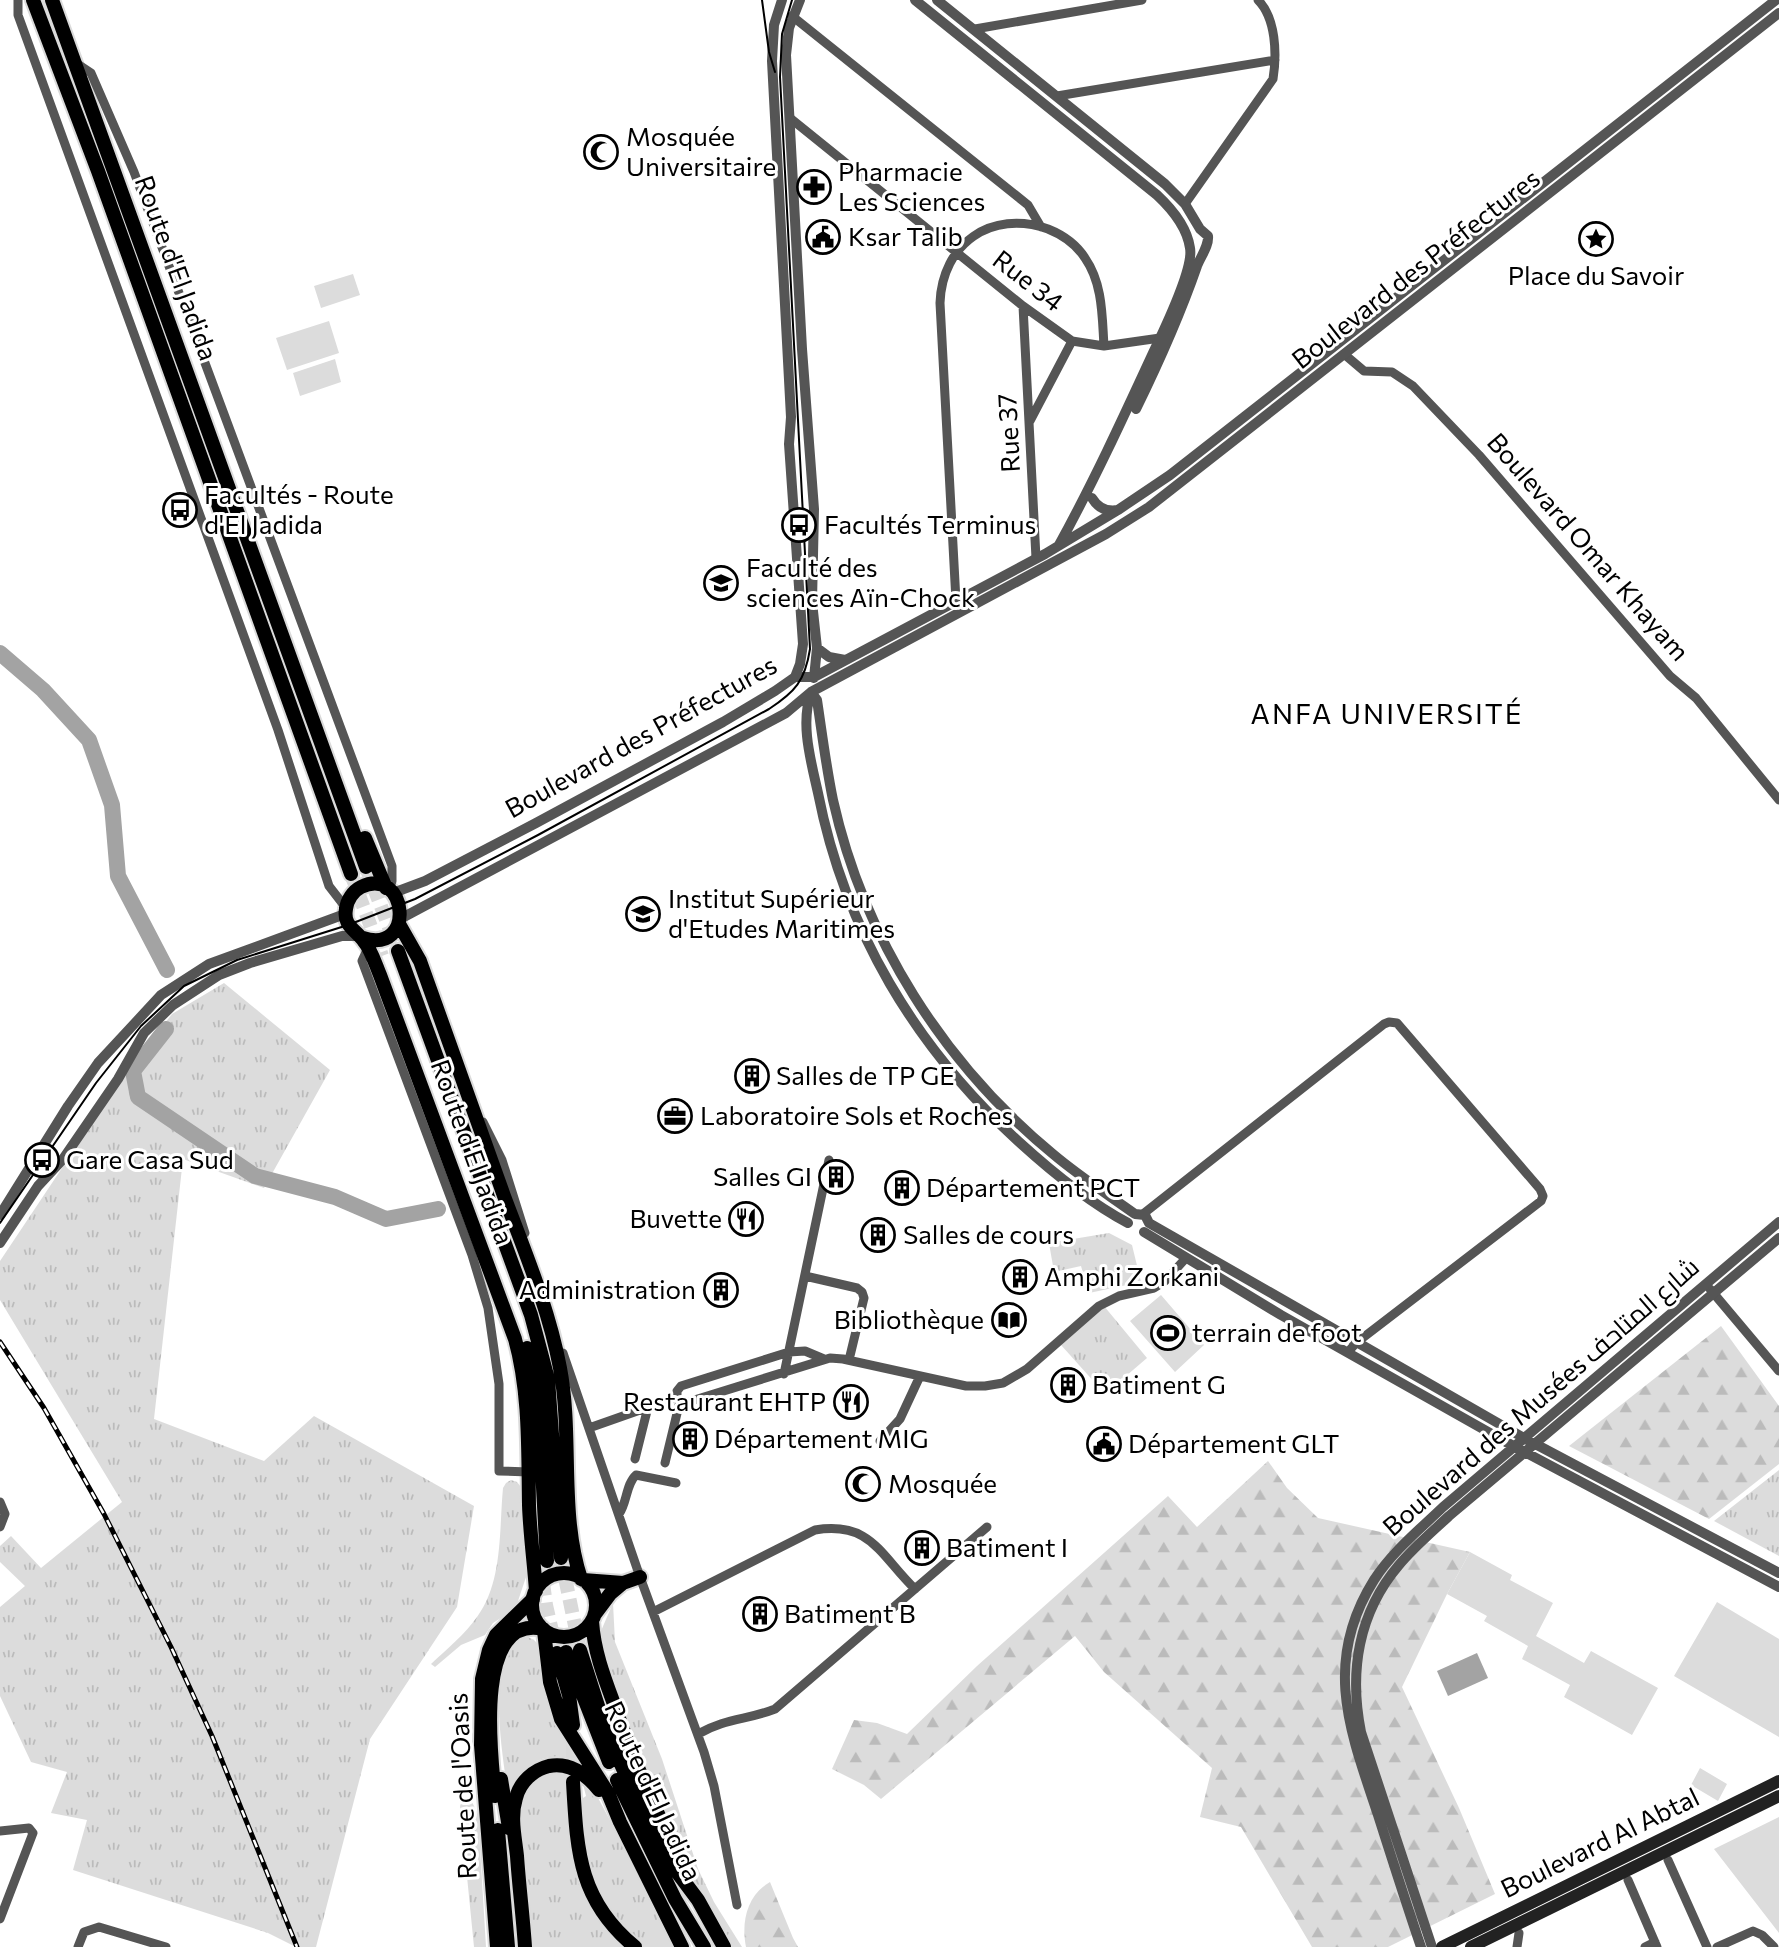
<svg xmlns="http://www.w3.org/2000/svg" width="1779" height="1947" font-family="Commissioner,Cairo,sans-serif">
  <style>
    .grass { fill: url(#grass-tufts) }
    .forest { fill: url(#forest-firs) }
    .pitch { fill: #dcdcdc }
    .water { fill: #a3a3a3 }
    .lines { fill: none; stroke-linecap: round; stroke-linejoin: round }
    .river { stroke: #a3a3a3; stroke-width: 16 }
    .trunk-tunnel { stroke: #d9d9d9; stroke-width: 14; stroke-dasharray: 14 7; stroke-linecap: butt }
    .primary-casing { stroke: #dbdbdb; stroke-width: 18 }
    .trunk-casing { stroke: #dbdbdb; stroke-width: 18 }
    .minor { stroke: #555; stroke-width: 9 }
    .tertiary { stroke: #555; stroke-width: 10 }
    .secondary { stroke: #222; stroke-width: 12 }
    .primary { stroke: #000; stroke-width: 14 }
    .trunk { stroke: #000; stroke-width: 14 }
    .tram { stroke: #000; stroke-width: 2 }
    .rail-casing { stroke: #000; stroke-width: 5 }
    .rail { stroke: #fff; stroke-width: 2.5; stroke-dasharray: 8; stroke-linecap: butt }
    .labels { text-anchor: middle; stroke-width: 6; stroke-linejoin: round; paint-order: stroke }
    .poi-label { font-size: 26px; fill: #000; stroke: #fff; text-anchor: start }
    .street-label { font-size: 26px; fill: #000; stroke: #fff }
    .neighbourhood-label { font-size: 28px; letter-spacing: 2px; fill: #000; stroke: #fff }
  </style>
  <defs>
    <pattern id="grass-tufts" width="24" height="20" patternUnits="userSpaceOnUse" patternTransform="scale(1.75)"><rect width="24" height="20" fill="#dcdcdc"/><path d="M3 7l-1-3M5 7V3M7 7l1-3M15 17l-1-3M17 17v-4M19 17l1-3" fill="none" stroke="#bbb"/></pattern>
    <pattern id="forest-firs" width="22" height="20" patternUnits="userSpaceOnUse" patternTransform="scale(1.75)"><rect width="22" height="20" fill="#dcdcdc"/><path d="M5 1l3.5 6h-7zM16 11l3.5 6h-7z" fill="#bbb"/></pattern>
  </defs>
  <rect width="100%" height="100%" fill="#fff"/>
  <!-- grass -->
  <path class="grass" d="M224,983L330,1070L264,1188L183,1159L154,1419L264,1461L314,1416L474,1506L457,1607L370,1739L316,1947H296L268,1933L73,1870L87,1820L51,1813L67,1772L31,1762L0,1696V1607L25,1586L0,1562V1546L11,1536L41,1568L122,1502L0,1300V1261L126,1072L172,1014Z
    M1109,1233L1132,1245L1141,1282L1089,1293L1081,1266L1054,1272L1049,1243Z
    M1104,1306L1147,1358L1105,1394L1061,1345Z
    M1779,1470V1556L1714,1521Z
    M511,1480L517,1482L521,1487L523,1537L528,1571L517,1604L512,1611L493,1623L485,1635L461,1645L435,1667L431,1664C447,1649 465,1634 477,1617C503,1582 499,1530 503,1488L506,1483Z
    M613,1603L615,1642L662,1759L698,1869L714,1902L742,1947H733L691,1879L631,1733L601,1645V1631Z
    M526,1636L534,1640L540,1646C546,1694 552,1725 583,1764C548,1747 523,1761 511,1795H508C504,1761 482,1651 526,1636Z
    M564,1771L567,1776C573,1847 568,1896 626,1947H532L520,1819L522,1792L542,1772Z
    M582,1780L597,1796L604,1809L676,1947H642L606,1911L584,1852L578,1786L583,1798L586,1796Z
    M466,1799L472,1802L478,1814L486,1947H474L460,1806L462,1801Z"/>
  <!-- forest -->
  <path class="forest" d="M1721,1326L1779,1406V1464L1709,1519L1569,1446Z
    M1268,1461L1287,1488L1318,1518L1470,1552L1447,1594L1402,1687L1459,1808L1495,1894L1388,1947H1312L1241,1827L1200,1817L1212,1768L1104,1672L1075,1636L881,1799L864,1785L832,1769L854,1720L877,1723L907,1734L977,1666L1168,1496L1197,1527Z
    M770,1882L793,1938L798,1947H746C741,1922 747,1895 770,1882Z"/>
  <!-- pitch -->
  <path class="pitch" d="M353,274L360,295L321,308L314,286Z
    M329,321L339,353L287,370L276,338Z
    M335,359L341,382L300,396L293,373Z
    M1161,1295L1204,1345L1175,1372L1130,1321Z
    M1470,1552L1512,1575L1510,1580L1553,1603L1536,1636L1584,1663L1591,1651L1658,1688L1632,1735L1564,1697L1570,1685L1522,1659L1528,1646L1484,1621L1487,1616L1447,1594Z
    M1717,1602L1779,1639V1737L1674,1676Z
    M1700,1768L1727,1784L1718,1801L1691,1785Z
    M1779,1817V1933L1714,1849Z"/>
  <!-- water -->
  <path class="water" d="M1477,1653L1488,1678L1448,1696L1437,1671Z"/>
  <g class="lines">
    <!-- river -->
    <path class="river" d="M0,653L43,690L89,740L112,805L118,876L167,970
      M166,1029L133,1071L138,1097L255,1176L335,1197L386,1219L438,1209"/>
    <!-- trunk-tunnel -->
    <path class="trunk-tunnel" d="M366,867L398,951
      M351,874L382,956
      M561,1558L580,1650
      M540,1561L546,1605L557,1653
      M573,1779V1733"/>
    <!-- primary casing -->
    <g class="primary-casing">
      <path id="primary" d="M501,1779L509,1828
        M495,1796C491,1758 473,1613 543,1629
        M498,1830L508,1947
        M497,1947L481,1745L482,1679L489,1650L496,1635L533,1599"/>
    </g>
    <!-- trunk casing -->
    <g class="trunk-casing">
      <path id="trunk" d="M33,0L98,171L351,874
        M52,0L366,867
        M365,838L386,888
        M399,924L420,961C448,1039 476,1118 504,1196C525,1252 549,1309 560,1368C573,1436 559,1513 581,1579
        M363,938C417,955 407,865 361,887C353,891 347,900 346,909C343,926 355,929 363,940C371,949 375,963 380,975L515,1339C530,1393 528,1450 529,1505C530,1534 534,1562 536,1591
        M398,951L531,1315L548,1379L561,1558
        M527,1348L535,1380L539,1413L547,1561
        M532 1605a32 32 0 1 1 64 0a32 32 0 1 1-64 0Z
        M583,1580L623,1583L640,1577
        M595,1614L610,1594L623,1583
        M592,1621C594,1651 604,1677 614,1704C634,1763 659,1817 685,1873
        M544,1631L550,1682L561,1719L608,1793L620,1822L682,1947
        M580,1650L606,1731L648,1824L668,1860L698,1900L724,1947
        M566,1652L609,1762
        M557,1653L569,1695L573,1725
        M617,1780L675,1899L704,1947
        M573,1782C577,1850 578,1900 635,1947
        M525,1947C523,1917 519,1886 517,1856C515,1837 510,1817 516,1798C520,1782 533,1770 549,1766C570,1762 586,1774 599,1790"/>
    </g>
    <!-- minor -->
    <path class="minor" d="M18,0V15L278,730L329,886L346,908
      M792,16L1028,205L1041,227
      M975,29L1142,0
      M76,63L91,73L134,172L392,866V881L389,890
      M1057,96L1275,60
      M790,118L1023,306L1072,341L1104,346L1160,338
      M1185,204L1273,79C1277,54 1276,18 1258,0
      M1023,306L1036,558
      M1344,354L1364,371L1392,372L1413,386L1479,455L1670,676L1696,698L1779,800
      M1030,421L1072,341
      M956,601L940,303C942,244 991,209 1048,229C1063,235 1076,244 1085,258C1103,284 1102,316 1104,346
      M368,948L362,961L472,1255L488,1308L499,1384V1471L529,1472
      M483,1122L502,1160L525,1233
      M1143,1214L1384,1024L1389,1022L1397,1023L1540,1189L1543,1196L1541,1201L1356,1343L1348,1352
      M805,1276L857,1288L862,1292L864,1298L849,1360
      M1710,1289L1779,1371
      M563,1353L640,1577L704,1752L714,1786L737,1905
      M784,1374L829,1160
      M677,1397L683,1402H688L830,1358L843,1359L966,1386H985L1003,1383L1027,1369L1099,1306L1119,1296L1154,1288L1165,1281L1186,1258
      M677,1397V1391L681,1386L789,1352L805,1351L824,1359
      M589,1428L677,1397
      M880,1441L900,1419L920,1376
      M635,1459L648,1407
      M665,1463L680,1401
      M0,1502L5,1514L0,1527
      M619,1514C627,1503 626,1484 636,1475L676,1483
      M653,1612L815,1530C871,1521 880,1555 915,1589
      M698,1734C726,1718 747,1720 775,1709L987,1527
      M0,1831L29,1828L33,1833L0,1919
      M1668,1860L1707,1947
      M1628,1880L1657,1947
      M78,1947L84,1932L99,1927L166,1947
      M1517,1947L1519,1933
      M1645,1947L1655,1942
      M1717,1947L1753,1931L1762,1935L1774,1947"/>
    <!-- tertiary -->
    <path class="tertiary" d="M782,0L774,25L772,61L791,417L789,444L803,644L800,664L795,677
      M800,0L789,28L786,55L802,349L814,509L812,602L817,648L814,678
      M915,0L1157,195C1172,209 1187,227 1190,248C1194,269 1163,332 1153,353C1123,418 1093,483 1059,545
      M937,0L1165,184L1185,204L1200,229L1208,236C1209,246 1201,256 1197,266C1180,315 1159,362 1136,409
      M1092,498C1098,508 1107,512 1118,510
      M817,648L829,657L845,660
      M811,692L817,700C822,733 826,766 833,800C864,939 944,1064 1053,1154C1079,1176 1107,1194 1135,1214L1145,1215L1149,1223L1524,1438L1779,1573
      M811,693C800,724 811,761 818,793C845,930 915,1047 1018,1141C1052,1172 1088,1202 1128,1223
      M393,893L425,881L536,823L723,722L775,691L795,677H814L1045,554L1118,510L1170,475L1776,0
      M400,919L786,713L811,692L1106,534L1149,507L1779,13
      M0,1215L68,1106L98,1063L161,995L209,964L345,914
      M1144,1232L1281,1315L1506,1442L1779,1587
      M0,1243L38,1186L63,1159L118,1079L144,1033L173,1005L219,975L250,963L342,936H358
      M1421,1947C1406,1903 1392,1859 1378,1815C1350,1731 1322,1663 1374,1580C1392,1552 1419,1530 1443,1507L1779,1222
      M1432,1947L1361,1732C1349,1672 1358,1613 1399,1565C1414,1547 1432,1532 1449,1516L1779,1238"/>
    <!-- secondary -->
    <path class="secondary" d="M1442,1947L1779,1781
      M1471,1947L1779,1796"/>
    <!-- primary -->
    <use href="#primary" class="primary"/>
    <!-- trunk -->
    <use href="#trunk" class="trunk"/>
    <!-- tram -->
    <path class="tram" d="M762,0L769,52L775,72
      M0,1223L96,1083L141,1026L184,986L237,960L348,925L415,899L538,835L769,709C795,692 805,681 810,649L780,77L782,34L792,0"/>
    <!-- rail casing -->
    <g class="rail-casing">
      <path id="rail" d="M0,1342L44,1408L104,1514L171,1647L212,1736L297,1947"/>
    </g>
    <!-- rail -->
    <use href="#rail" class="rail"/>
  </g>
  <!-- icons -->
  <defs>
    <g id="mosque-ring" transform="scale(1.75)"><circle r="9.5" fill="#fff" stroke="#000" stroke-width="1.5"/><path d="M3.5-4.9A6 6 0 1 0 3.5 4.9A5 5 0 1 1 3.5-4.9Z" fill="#000"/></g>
    <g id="pharmacy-ring" transform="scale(1.75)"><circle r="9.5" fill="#fff" stroke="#000" stroke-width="1.5"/><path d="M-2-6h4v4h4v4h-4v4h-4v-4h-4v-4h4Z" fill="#000"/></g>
    <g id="civic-ring" transform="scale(1.75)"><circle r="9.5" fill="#fff" stroke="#000" stroke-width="1.5"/><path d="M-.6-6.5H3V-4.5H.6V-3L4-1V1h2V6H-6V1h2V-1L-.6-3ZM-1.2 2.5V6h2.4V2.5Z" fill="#000"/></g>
    <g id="sight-ring" transform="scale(1.75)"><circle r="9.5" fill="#fff" stroke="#000" stroke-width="1.5"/><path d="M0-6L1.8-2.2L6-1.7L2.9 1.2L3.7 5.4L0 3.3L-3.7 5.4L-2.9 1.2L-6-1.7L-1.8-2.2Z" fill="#000"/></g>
    <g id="bus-ring" transform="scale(1.75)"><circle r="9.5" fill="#fff" stroke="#000" stroke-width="1.5"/><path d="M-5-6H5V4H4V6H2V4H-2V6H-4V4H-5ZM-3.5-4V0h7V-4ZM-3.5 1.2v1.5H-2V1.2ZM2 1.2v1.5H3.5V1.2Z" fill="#000"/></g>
    <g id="university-ring" transform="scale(1.75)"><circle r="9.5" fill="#fff" stroke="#000" stroke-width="1.5"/><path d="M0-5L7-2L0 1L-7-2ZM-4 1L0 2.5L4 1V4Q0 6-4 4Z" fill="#000"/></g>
    <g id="building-ring" transform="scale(1.75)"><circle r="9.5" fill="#fff" stroke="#000" stroke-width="1.5"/><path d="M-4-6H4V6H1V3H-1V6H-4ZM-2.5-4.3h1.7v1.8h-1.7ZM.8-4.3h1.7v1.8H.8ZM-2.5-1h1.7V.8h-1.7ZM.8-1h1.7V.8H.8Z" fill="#000"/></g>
    <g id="office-ring" transform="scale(1.75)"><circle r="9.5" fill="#fff" stroke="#000" stroke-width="1.5"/><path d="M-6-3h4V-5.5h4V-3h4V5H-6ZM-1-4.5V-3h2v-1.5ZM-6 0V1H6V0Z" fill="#000"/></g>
    <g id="restaurant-ring" transform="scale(1.75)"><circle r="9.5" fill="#fff" stroke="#000" stroke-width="1.5"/><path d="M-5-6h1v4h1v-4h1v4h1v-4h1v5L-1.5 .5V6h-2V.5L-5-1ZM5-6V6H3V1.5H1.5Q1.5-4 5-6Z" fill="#000"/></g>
    <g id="library-ring" transform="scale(1.75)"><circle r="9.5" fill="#fff" stroke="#000" stroke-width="1.5"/><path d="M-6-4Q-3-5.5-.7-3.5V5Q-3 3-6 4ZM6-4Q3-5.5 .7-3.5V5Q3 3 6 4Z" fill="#000"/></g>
    <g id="stadium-ring" transform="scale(1.75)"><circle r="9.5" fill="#fff" stroke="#000" stroke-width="1.5"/><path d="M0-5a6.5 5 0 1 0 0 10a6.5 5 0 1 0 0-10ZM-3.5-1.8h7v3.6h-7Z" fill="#000"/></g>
  </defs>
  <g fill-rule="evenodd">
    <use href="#mosque-ring" x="601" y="152"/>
    <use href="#pharmacy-ring" x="814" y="187"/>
    <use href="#civic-ring" x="823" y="237"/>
    <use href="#sight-ring" x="1596" y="239"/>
    <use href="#bus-ring" x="180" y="510"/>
    <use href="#bus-ring" x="799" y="525"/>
    <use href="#university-ring" x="721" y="583"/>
    <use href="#university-ring" x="643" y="914"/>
    <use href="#building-ring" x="752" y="1076"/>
    <use href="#office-ring" x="675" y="1116"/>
    <use href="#bus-ring" x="42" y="1160"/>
    <use href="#building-ring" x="836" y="1177"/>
    <use href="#building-ring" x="902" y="1188"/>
    <use href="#restaurant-ring" x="746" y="1219"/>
    <use href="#building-ring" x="878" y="1235"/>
    <use href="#building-ring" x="1020" y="1277"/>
    <use href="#building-ring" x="721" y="1290"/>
    <use href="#library-ring" x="1009" y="1320"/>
    <use href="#stadium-ring" x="1168" y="1333"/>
    <use href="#building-ring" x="1068" y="1385"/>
    <use href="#restaurant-ring" x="851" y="1402"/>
    <use href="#building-ring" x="690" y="1439"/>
    <use href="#civic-ring" x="1104" y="1444"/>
    <use href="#mosque-ring" x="863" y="1484"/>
    <use href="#building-ring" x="922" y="1548"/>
    <use href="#building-ring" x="760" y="1614"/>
  </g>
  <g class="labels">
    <!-- poi labels -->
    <g class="poi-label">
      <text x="626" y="146">Mosquée<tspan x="626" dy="30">Universitaire</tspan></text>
      <text x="838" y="181">Pharmacie<tspan x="838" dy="30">Les Sciences</tspan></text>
      <text x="848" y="246">Ksar Talib</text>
      <text x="1596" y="285" text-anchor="middle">Place du Savoir</text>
      <text x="204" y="504">Facultés - Route<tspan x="204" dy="30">d'El Jadida</tspan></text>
      <text x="824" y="534">Facultés Terminus</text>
      <text x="746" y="577">Faculté des<tspan x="746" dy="30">sciences Aïn-Chock</tspan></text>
      <text x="668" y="908">Institut Supérieur<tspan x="668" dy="30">d'Etudes Maritimes</tspan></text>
      <text x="776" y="1085">Salles de TP GE</text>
      <text x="700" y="1125">Laboratoire Sols et Roches</text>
      <text x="66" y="1169">Gare Casa Sud</text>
      <text x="812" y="1186" text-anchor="end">Salles GI</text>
      <text x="926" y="1197">Département PCT</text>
      <text x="722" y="1228" text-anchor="end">Buvette</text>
      <text x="903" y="1244">Salles de cours</text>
      <text x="1044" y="1286">Amphi Zorkani</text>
      <text x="696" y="1299" text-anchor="end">Administration</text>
      <text x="984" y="1329" text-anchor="end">Bibliothèque</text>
      <text x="1192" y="1342">terrain de foot</text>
      <text x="1092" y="1394">Batiment G</text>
      <text x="826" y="1411" text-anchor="end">Restaurant EHTP</text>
      <text x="714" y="1448">Département MIG</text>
      <text x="1128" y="1453">Département GLT</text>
      <text x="888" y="1493">Mosquée</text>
      <text x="946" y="1557">Batiment I</text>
      <text x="784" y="1623">Batiment B</text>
    </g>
    <!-- street labels -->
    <g class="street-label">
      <text transform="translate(176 268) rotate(70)" y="9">Route d'El Jadida</text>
      <text transform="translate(1416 269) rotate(-38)" y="9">Boulevard des Préfectures</text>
      <text transform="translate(1028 281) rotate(38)" y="9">Rue 34</text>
      <text transform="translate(1009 433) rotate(-93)" y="9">Rue 37</text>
      <text transform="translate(1588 547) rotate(49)" y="9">Boulevard Omar Khayam</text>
      <text transform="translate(641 737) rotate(-29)" y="9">Boulevard des Préfectures</text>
      <text transform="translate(472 1152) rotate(70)" y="9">Route d'El Jadida</text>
      <text transform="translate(1541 1397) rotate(-41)" y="9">Boulevard des Musées شارع المتاحف</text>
      <text transform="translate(463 1786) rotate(-93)" y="9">Route de l'Oasis</text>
      <text transform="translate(653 1791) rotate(65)" y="9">Route d'El Jadida</text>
      <text transform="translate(1600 1843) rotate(-26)" y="9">Boulevard Al Abtal</text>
    </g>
    <!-- neighbourhood labels -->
    <g class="neighbourhood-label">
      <text x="1387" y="724">ANFA UNIVERSITÉ</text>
    </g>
  </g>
</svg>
